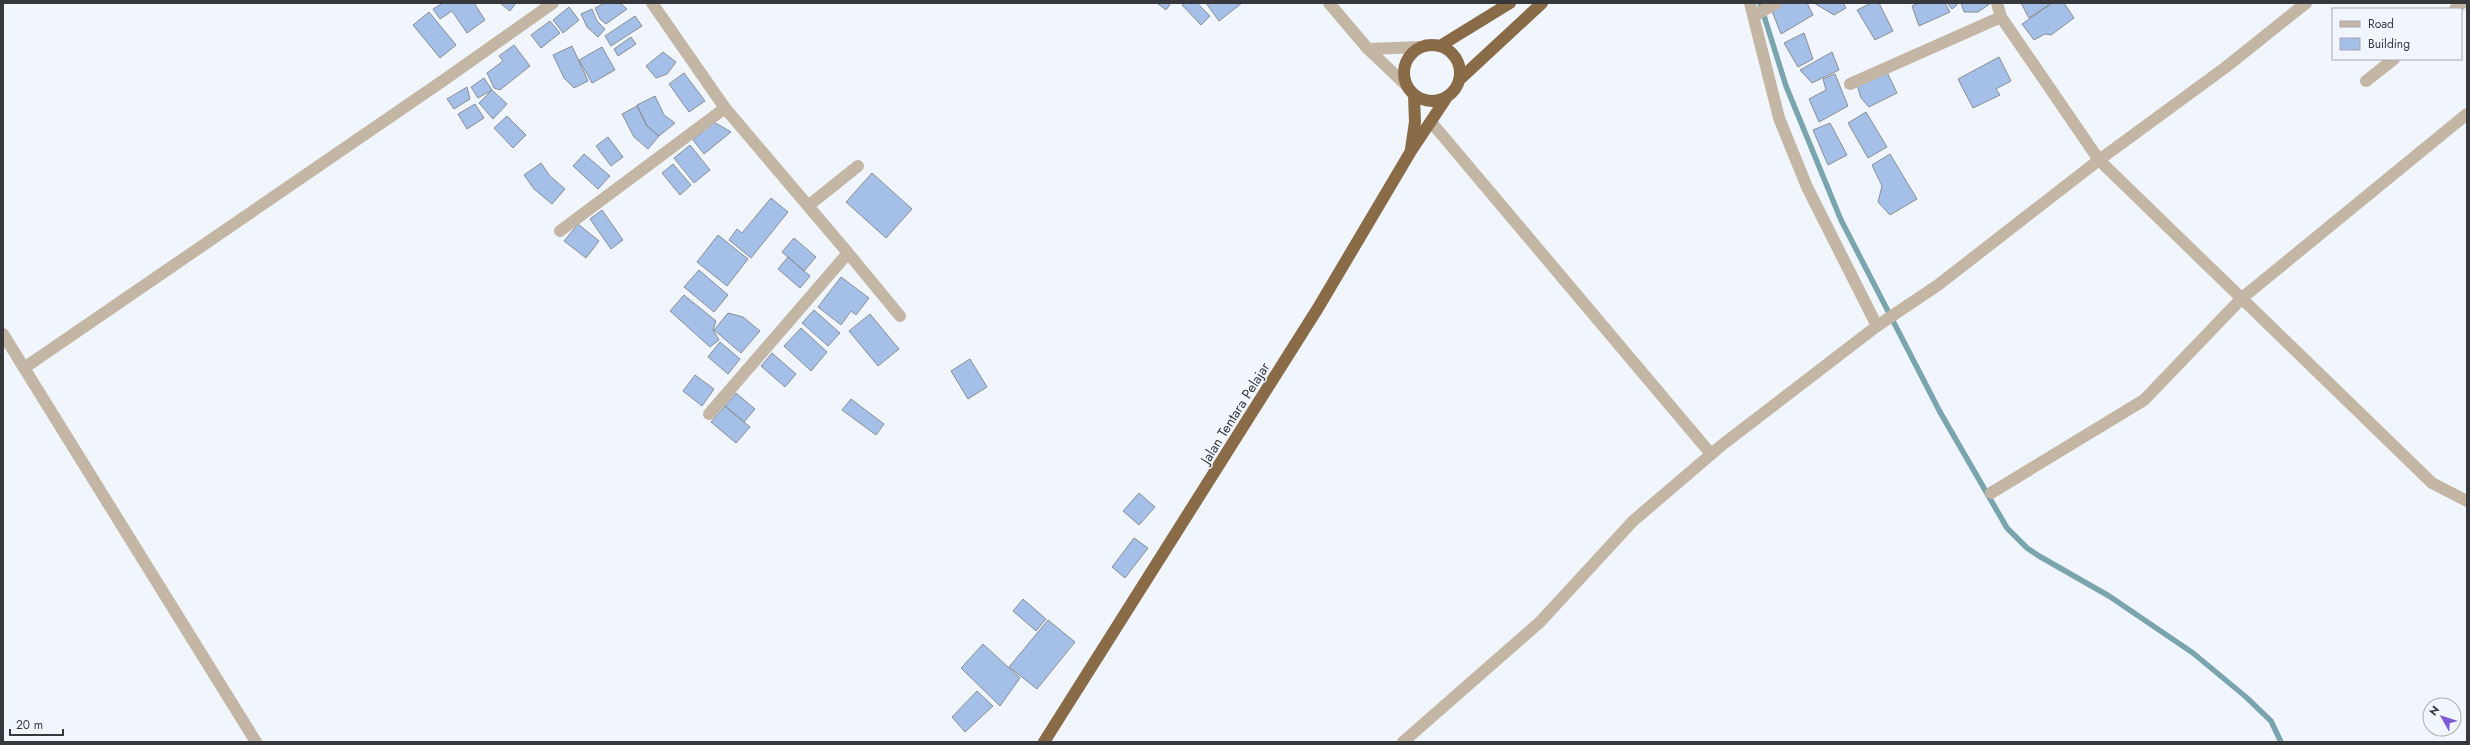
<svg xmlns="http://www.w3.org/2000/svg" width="2470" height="745" font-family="Jost,sans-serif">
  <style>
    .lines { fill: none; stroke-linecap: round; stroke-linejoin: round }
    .stream { stroke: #7aa5ae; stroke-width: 5.5 }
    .building { fill: #a5c0e8; stroke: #8a8e94 }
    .minor { stroke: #c4b6a4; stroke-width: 12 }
    .highway { stroke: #896c47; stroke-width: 12 }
    .labels { text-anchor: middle; stroke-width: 3; stroke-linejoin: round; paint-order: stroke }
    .street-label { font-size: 14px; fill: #37383b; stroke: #f1f6fd }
  </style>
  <rect width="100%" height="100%" fill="#f1f6fd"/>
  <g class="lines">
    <!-- stream -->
    <path class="stream" d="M1760,3L1786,86L1841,220L1940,412L2007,528L2027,548L2039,556L2109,596L2193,653L2246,697L2271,721L2281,742"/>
  </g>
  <!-- building -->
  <path class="building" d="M443,3H474L485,20L467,33L452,11L440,19L433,9Z
    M500,3H516L510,11Z
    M605,3H620L627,9L606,24L600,19L595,8Z
    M1157,3H1171L1166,10Z
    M1184,3H1197L1210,16L1201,25L1182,5Z
    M1206,3H1242L1219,21Z
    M1782,3H1807L1813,15L1781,34L1772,11Z
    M1814,3H1843L1846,8L1834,15Z
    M1871,3H1879L1893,31L1875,40L1857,10Z
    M1919,3H1945L1950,12L1919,26L1912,6Z
    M1947,3H1956L1957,5L1952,9Z
    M1961,3H1991L1978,12H1964Z
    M2021,3H2052L2029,18Z
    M2052,3H2064L2074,18L2051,35L2045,34L2034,40L2022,24Z
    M569,7L579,20L563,33L553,20Z
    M592,9L597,21L605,29L598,37L587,27L581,14Z
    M429,12L456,45L440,58L413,25Z
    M635,16L642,26L611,46L605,36Z
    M550,21L560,33L541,48L531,35Z
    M1804,33L1813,59L1798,67L1784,43Z
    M631,37L636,44L618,56L614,49Z
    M514,45L530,66L500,90L494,88L487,73L503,61L499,56Z
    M572,46L588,81L574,88L564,78L553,55Z
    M602,47L615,70L592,83L579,60Z
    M663,52L676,62L667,74L656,78L646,66Z
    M1832,52L1839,70L1812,83L1800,70Z
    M1999,57L2011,81L1996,89L2000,95L1973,108L1958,79Z
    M1885,68L1897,93L1869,107L1861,98L1857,85Z
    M684,73L705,101L689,112L669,84Z
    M1835,74L1848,106L1819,122L1809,99L1826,90L1823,79Z
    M484,78L492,90L478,98L471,87Z
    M467,87L470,99L454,109L447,99Z
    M492,90L507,104L493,119L479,103Z
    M655,96L664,115L675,123L659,136L647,126L637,105Z
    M475,104L484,118L467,129L458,114Z
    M637,106L647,126L659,136L648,149L634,137L622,114Z
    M1866,112L1887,147L1868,158L1848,123Z
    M507,116L526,135L513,148L494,128Z
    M714,122L731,132L704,154L693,140Z
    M1830,123L1847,155L1828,165L1813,130Z
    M608,137L623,157L611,166L596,146Z
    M690,145L710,170L694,183L674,158Z
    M584,154L610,176L598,189L573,166Z
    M1890,154L1917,199L1890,215L1878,202L1882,186L1872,165Z
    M541,163L550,176L565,189L552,204L534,189L524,175Z
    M673,164L691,185L680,195L662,173Z
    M872,173L912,209L886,238L846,202Z
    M771,198L788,212L751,258L729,240L737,229L742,233Z
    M602,210L623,240L611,249L590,219Z
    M578,224L599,241L586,258L564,241Z
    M718,235L748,259L727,286L697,262Z
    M794,238L816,257L804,271L782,252Z
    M788,257L810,276L800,288L778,269Z
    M699,270L728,295L714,312L684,287Z
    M841,277L869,298L856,315L851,311L841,325L818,307Z
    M684,295L716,321L713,330L719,340L710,347L670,311Z
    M814,310L840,333L828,346L802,323Z
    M728,313L743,317L760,331L741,353L714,330Z
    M870,314L899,349L878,366L849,331Z
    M801,328L827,352L811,371L784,346Z
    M720,342L740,359L728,374L708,357Z
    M772,353L796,374L785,387L761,366Z
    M970,359L987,387L968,399L951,371Z
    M695,375L714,389L702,406L683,391Z
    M736,393L755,409L744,422L725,406Z
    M851,399L884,424L876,435L842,410Z
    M725,406L750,427L736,443L711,422Z
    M1139,493L1155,507L1139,525L1123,511Z
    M1134,538L1148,548L1125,578L1112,567Z
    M1023,599L1046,619L1036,631L1013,611Z
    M1048,620L1075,642L1037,689L1009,667Z
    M983,644L1020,678L1000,706L961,668Z
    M977,691L993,706L965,732L952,717Z"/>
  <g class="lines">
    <!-- minor -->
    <path class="minor" d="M652,3L725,108L848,253L709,414
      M1329,3L1368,49L1407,86
      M1750,3L1779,118L1807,187L1877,326
      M1997,3L2001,17L2099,160L2432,483L2467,501
      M2455,9L2462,3
      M1754,16L1776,3
      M1368,49L1421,47
      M2366,81L2394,59
      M1850,84L2001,17
      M1431,122L1711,454
      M808,206L858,166
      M560,231L725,108
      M848,253L900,316
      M3,334L256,742
      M24,368L444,80L553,3
      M1991,493L2144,400L2242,298L2467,114
      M1403,742L1540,622L1633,521L1722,445L1877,326L1938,285L2099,160L2226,67L2306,3"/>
    <!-- highway -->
    <path class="highway" d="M1404 73a28 28 0 1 1 56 0a28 28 0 1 1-56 0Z
      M1440,46L1510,3
      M1459,80L1542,3
      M1411,149L1415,122L1414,96
      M1044,742L1318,308L1411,151L1447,97"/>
  </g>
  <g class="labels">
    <!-- street labels -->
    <g class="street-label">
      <text transform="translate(1235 413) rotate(-58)" y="5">Jalan Tentara Pelajar</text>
    </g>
  </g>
  <!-- border -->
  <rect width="2470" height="745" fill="none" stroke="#37383b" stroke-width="8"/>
  <!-- legend -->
  <rect x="2332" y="8" width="130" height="52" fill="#f1f6fd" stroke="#a7aaaf"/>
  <rect x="2340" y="21" width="20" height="6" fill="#c4b6a4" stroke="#a7aaaf"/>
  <text x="2368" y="28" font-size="12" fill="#37383b">Road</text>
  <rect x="2340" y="38" width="20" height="12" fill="#a5c0e8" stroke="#a7aaaf"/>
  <text x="2368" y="48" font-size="12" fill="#37383b">Building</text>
  <!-- north arrow -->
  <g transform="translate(2442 717) rotate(309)"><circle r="19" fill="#f1f6fd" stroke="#a7aaaf"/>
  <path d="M0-3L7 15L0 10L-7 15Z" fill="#7e5cd6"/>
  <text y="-6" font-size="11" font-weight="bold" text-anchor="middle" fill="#37383b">N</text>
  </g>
  <!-- scale -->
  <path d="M10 729v6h53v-6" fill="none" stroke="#37383b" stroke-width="2"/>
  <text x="16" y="729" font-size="12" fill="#37383b" stroke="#f1f6fd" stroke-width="3" paint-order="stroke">20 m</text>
</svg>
